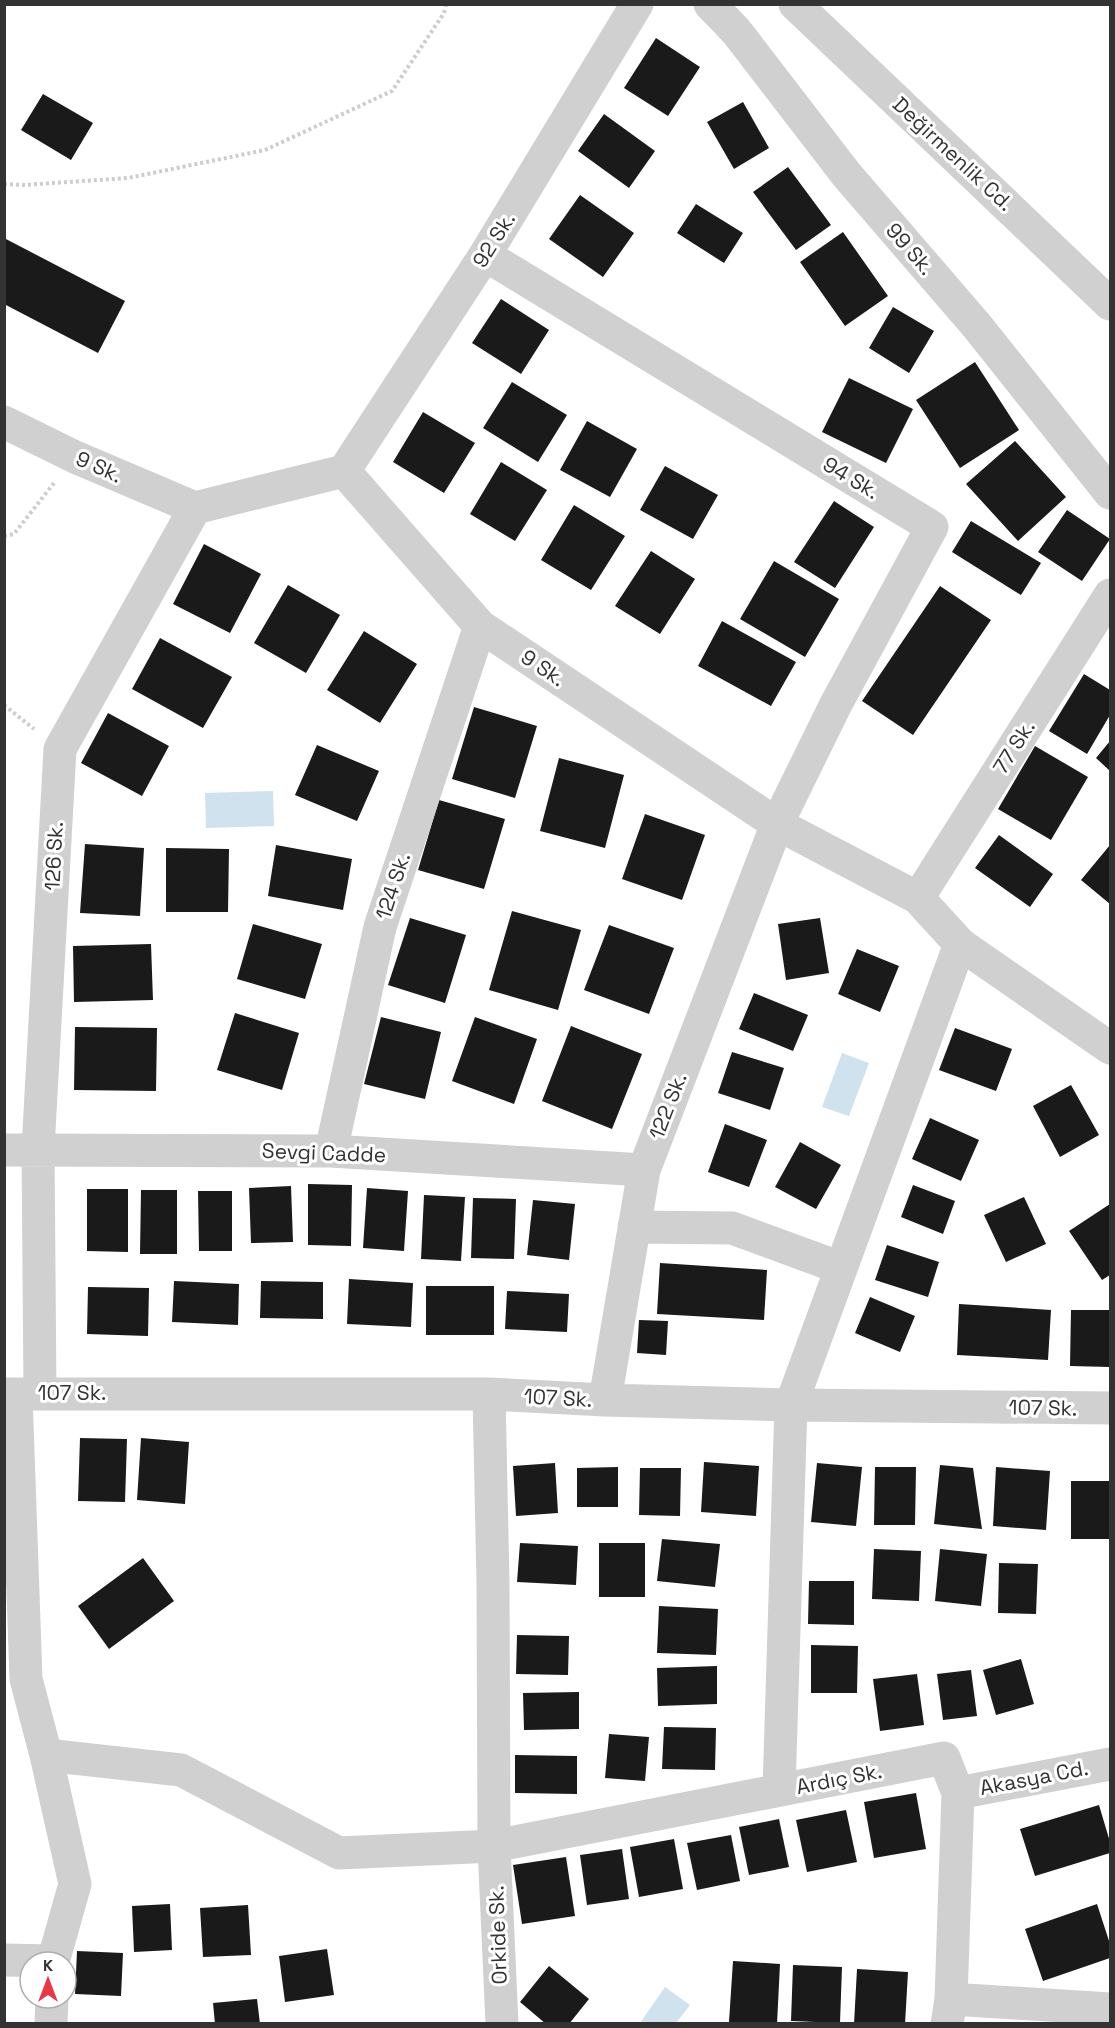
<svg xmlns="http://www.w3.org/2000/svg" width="1115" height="2028" font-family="'Space Grotesk',sans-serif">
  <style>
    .water { fill: #cfe2ee }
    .building { fill: #1a1a1a }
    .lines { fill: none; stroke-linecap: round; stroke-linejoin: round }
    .path { stroke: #cdcdcd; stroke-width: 4; stroke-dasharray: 3 3; stroke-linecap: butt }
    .minor { stroke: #d0d0d0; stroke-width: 33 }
    .labels { text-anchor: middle; stroke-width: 6; stroke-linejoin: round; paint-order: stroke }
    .street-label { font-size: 21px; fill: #333; stroke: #fff }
  </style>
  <rect width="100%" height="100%" fill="#fff"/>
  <!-- water -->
  <path class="water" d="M273,791L274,826L206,828L205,793Z
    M842,1053L869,1063L849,1116L822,1107Z
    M665,1987L690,2005L676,2023H640Z"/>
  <!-- building -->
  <path class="building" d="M656,38L700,67L668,116L624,88Z
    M43,94L93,123L71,160L21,130Z
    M743,102L769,148L734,169L707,122Z
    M604,114L655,151L629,188L578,151Z
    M788,167L831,225L796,250L753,192Z
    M580,195L634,233L603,277L549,239Z
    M696,204L743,233L724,263L677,233Z
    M843,232L888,296L845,326L800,262Z
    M4,238L125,301L98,353L4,304Z
    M501,299L549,330L521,374L472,343Z
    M893,307L934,331L909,373L869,348Z
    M975,362L1019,430L960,468L916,400Z
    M849,378L913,409L886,463L822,432Z
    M512,382L567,415L538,462L483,428Z
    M423,412L475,443L444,493L393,462Z
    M587,421L637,449L610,497L560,470Z
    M1015,441L1066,497L1018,541L966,484Z
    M501,462L547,490L515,541L470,514Z
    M665,466L718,495L693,539L640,510Z
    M834,501L874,527L835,588L794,562Z
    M574,505L625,536L591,590L541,560Z
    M1067,510L1110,539L1082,581L1038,552Z
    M971,521L1041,563L1021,595L952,552Z
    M204,544L261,574L230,633L173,604Z
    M651,551L695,579L660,634L615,606Z
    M774,561L839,599L805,657L740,619Z
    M288,585L340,615L306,673L254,643Z
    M940,586L991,620L913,735L862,701Z
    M722,621L796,662L771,706L698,666Z
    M364,631L417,664L380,723L327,690Z
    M160,638L232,677L203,728L132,689Z
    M1084,674L1110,690V715L1087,754L1049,731Z
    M474,707L537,726L515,798L452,779Z
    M108,713L169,746L142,796L81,763Z
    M1110,741V771L1096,758Z
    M317,745L379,771L357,821L295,795Z
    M1035,746L1088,777L1051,840L998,809Z
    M559,758L624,775L605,848L540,831Z
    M439,800L505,819L484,889L418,870Z
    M645,814L705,835L682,900L622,879Z
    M999,835L1053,874L1030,907L975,868Z
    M85,844L144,848L140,916L80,913Z
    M276,845L352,859L343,910L268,896Z
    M1110,845V904L1081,880Z
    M166,848L229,849L228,912H166Z
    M512,911L581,930L558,1010L489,990Z
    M410,918L466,935L445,1003L388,985Z
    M820,918L829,973L786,980L778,924Z
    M253,924L322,944L305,999L237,979Z
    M609,925L674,948L649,1014L584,990Z
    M151,944L153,1000L74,1002L73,946Z
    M857,949L899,966L880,1012L838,994Z
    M754,993L808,1015L793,1051L739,1029Z
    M235,1013L299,1033L282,1090L217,1070Z
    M381,1017L441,1032L425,1099L364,1084Z
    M475,1017L537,1039L514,1104L452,1081Z
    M571,1026L642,1054L612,1129L542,1101Z
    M75,1027L157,1028L156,1091L74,1090Z
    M955,1028L1012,1049L996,1091L939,1070Z
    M732,1052L784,1068L770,1110L718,1093Z
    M1071,1085L1099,1135L1060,1157L1033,1106Z
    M930,1118L979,1140L961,1181L912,1159Z
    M725,1124L767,1140L749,1187L708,1172Z
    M800,1142L841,1165L816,1209L775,1187Z
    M308,1184L352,1185L351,1246L308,1245Z
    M913,1185L955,1201L943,1234L901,1217Z
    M291,1186L293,1242L251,1243L249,1188Z
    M367,1188L408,1191L404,1251L363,1248Z
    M87,1189H128V1252L87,1251Z
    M141,1190H177V1254H140Z
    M198,1191H232V1251H199Z
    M424,1195L465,1197L461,1261L421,1259Z
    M1024,1197L1046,1244L1006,1262L984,1215Z
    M473,1198L516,1199L514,1259L471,1258Z
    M533,1200L575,1204L569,1260L527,1255Z
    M1110,1204V1275L1102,1280L1069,1231Z
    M887,1245L939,1262L928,1297L875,1280Z
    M660,1263L767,1270L764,1320L657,1314Z
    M349,1279L413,1283L411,1327L347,1324Z
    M174,1281L239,1284L238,1325L172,1322Z
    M261,1281L323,1282V1319L260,1318Z
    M426,1286H494V1335H426Z
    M88,1287L149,1288L148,1336L87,1334Z
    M507,1291L569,1294L567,1332L505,1329Z
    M870,1297L915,1316L900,1352L855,1333Z
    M959,1304L1051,1310L1048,1360L957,1355Z
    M1071,1310H1110V1367L1070,1366Z
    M639,1320L668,1321L666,1355L637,1353Z
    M80,1438L127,1439L125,1502L78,1501Z
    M141,1438L189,1442L185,1504L137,1500Z
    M704,1462L759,1466L756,1516L701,1512Z
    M555,1463L558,1513L516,1516L513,1466Z
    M817,1463L862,1467L856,1526L811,1522Z
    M940,1465L973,1468L982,1529L934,1524Z
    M618,1467V1507H577V1468Z
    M875,1467H916L915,1525H874Z
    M996,1467L1050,1471L1046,1530L993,1526Z
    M640,1468H681L680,1516L639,1515Z
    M1071,1481H1110V1539H1071Z
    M662,1539L720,1544L715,1587L657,1581Z
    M520,1543L578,1546L576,1585L517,1582Z
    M599,1543H645V1597H599Z
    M874,1549L921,1551L919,1601L872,1599Z
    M940,1549L987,1554L981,1606L935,1601Z
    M143,1558L174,1601L109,1649L78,1606Z
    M999,1563L1038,1564L1036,1614L998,1613Z
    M809,1581H854V1625L808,1624Z
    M659,1606L718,1609L716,1655L657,1653Z
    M517,1635L569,1636L568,1675L516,1674Z
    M811,1645L858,1646L857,1693H811Z
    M1021,1659L1034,1704L996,1715L983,1670Z
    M717,1666V1704L658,1706L657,1668Z
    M971,1670L977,1716L943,1720L937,1674Z
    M917,1674L924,1725L880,1731L873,1679Z
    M579,1692V1729L524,1730L523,1693Z
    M664,1727L716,1728L715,1770L662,1769Z
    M609,1734L649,1737L645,1781L605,1778Z
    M515,1755L577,1756V1794L515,1793Z
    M916,1793L926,1849L874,1858L864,1802Z
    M1099,1805L1110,1842V1853L1035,1876L1020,1829Z
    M846,1810L857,1862L807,1872L796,1820Z
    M779,1819L789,1867L749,1875L739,1827Z
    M731,1835L740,1881L697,1890L687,1843Z
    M674,1839L683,1889L639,1897L630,1847Z
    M622,1849L629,1899L587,1905L580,1855Z
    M566,1857L575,1916L522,1924L513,1865Z
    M170,1904L172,1950L134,1952L132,1906Z
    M1097,1904L1110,1944V1958L1043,1981L1025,1929Z
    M248,1905L251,1955L203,1957L200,1908Z
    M327,1949L334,1995L285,2002L279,1956Z
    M77,1951L123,1953L121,1996L75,1994Z
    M733,1961L780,1964L777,2024L729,2022Z
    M793,1965L842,1967L840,2023L791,2021Z
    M549,1966L589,1999L569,2024H546L520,2002Z
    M857,1969L908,1972L905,2024H854Z
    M257,1999L260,2024H215L213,2003Z"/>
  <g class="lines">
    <!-- path -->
    <path class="path" d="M4,184L23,185L128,178L265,150L392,91L444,13L446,4
      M4,536L14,534L54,483
      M4,705L34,729"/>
    <!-- minor -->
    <path class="minor" d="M710,4L736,31L846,174L977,326L1110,493
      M795,4L1110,304
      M485,255L932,527L836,704L777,824L644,1170L605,1400
      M4,422L75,457L195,508
      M344,471L480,626L777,824L918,898L960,944L791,1405L779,1790
      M344,471L485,255L637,4
      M918,898L1110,595
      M960,944L1110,1048
      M4,1150L331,1151L644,1170
      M331,1151L380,927L480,626
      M634,1227L732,1228L841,1268
      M40,1393L38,1149L60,749L195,508L344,471
      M4,1394H489L605,1400L791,1405L1110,1408
      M16,1394L26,1679L46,1755L75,1884L53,1962
      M489,1394L493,1583L494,1846L502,2024
      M46,1755L181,1770L339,1853L494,1846L944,1758L958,1793L951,1999L947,2024
      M958,1793L1110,1764
      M4,1960L53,1961
      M951,1999L1110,2009
      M51,2024L52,1998"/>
  </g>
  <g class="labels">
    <!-- street labels -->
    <g class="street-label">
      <text transform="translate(953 154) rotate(43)" y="7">Değirmenlik Cd.</text>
      <text transform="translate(494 240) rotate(-58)" y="7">92 Sk.</text>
      <text transform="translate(910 249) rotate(49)" y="7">99 Sk.</text>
      <text transform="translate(99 467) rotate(24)" y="7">9 Sk.</text>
      <text transform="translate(851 478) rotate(31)" y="7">94 Sk.</text>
      <text transform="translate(543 668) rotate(34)" y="7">9 Sk.</text>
      <text transform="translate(1014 747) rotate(-58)" y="7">77 Sk.</text>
      <text transform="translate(54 856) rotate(-87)" y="7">126 Sk.</text>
      <text transform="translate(393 886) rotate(-72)" y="7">124 Sk.</text>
      <text transform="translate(668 1106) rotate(-69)" y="7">122 Sk.</text>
      <text transform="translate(324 1153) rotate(2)" y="7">Sevgi Cadde</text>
      <text x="72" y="1400">107 Sk.</text>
      <text transform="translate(558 1398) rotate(3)" y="7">107 Sk.</text>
      <text transform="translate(1043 1408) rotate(1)" y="7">107 Sk.</text>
      <text transform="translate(1034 1778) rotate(-11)" y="7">Akasya Cd.</text>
      <text transform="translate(839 1779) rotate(-11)" y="7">Ardıç Sk.</text>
      <text transform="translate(498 1935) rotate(-92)" y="7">Orkide Sk.</text>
    </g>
  </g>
  <!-- border -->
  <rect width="1115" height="2028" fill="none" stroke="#333333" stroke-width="12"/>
  <!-- north arrow -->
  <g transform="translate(48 1980)"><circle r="28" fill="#ffffff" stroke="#adadad" stroke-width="1.5"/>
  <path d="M0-4.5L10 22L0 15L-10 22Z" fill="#e63946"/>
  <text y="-9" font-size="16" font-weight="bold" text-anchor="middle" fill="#333333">K</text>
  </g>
</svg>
